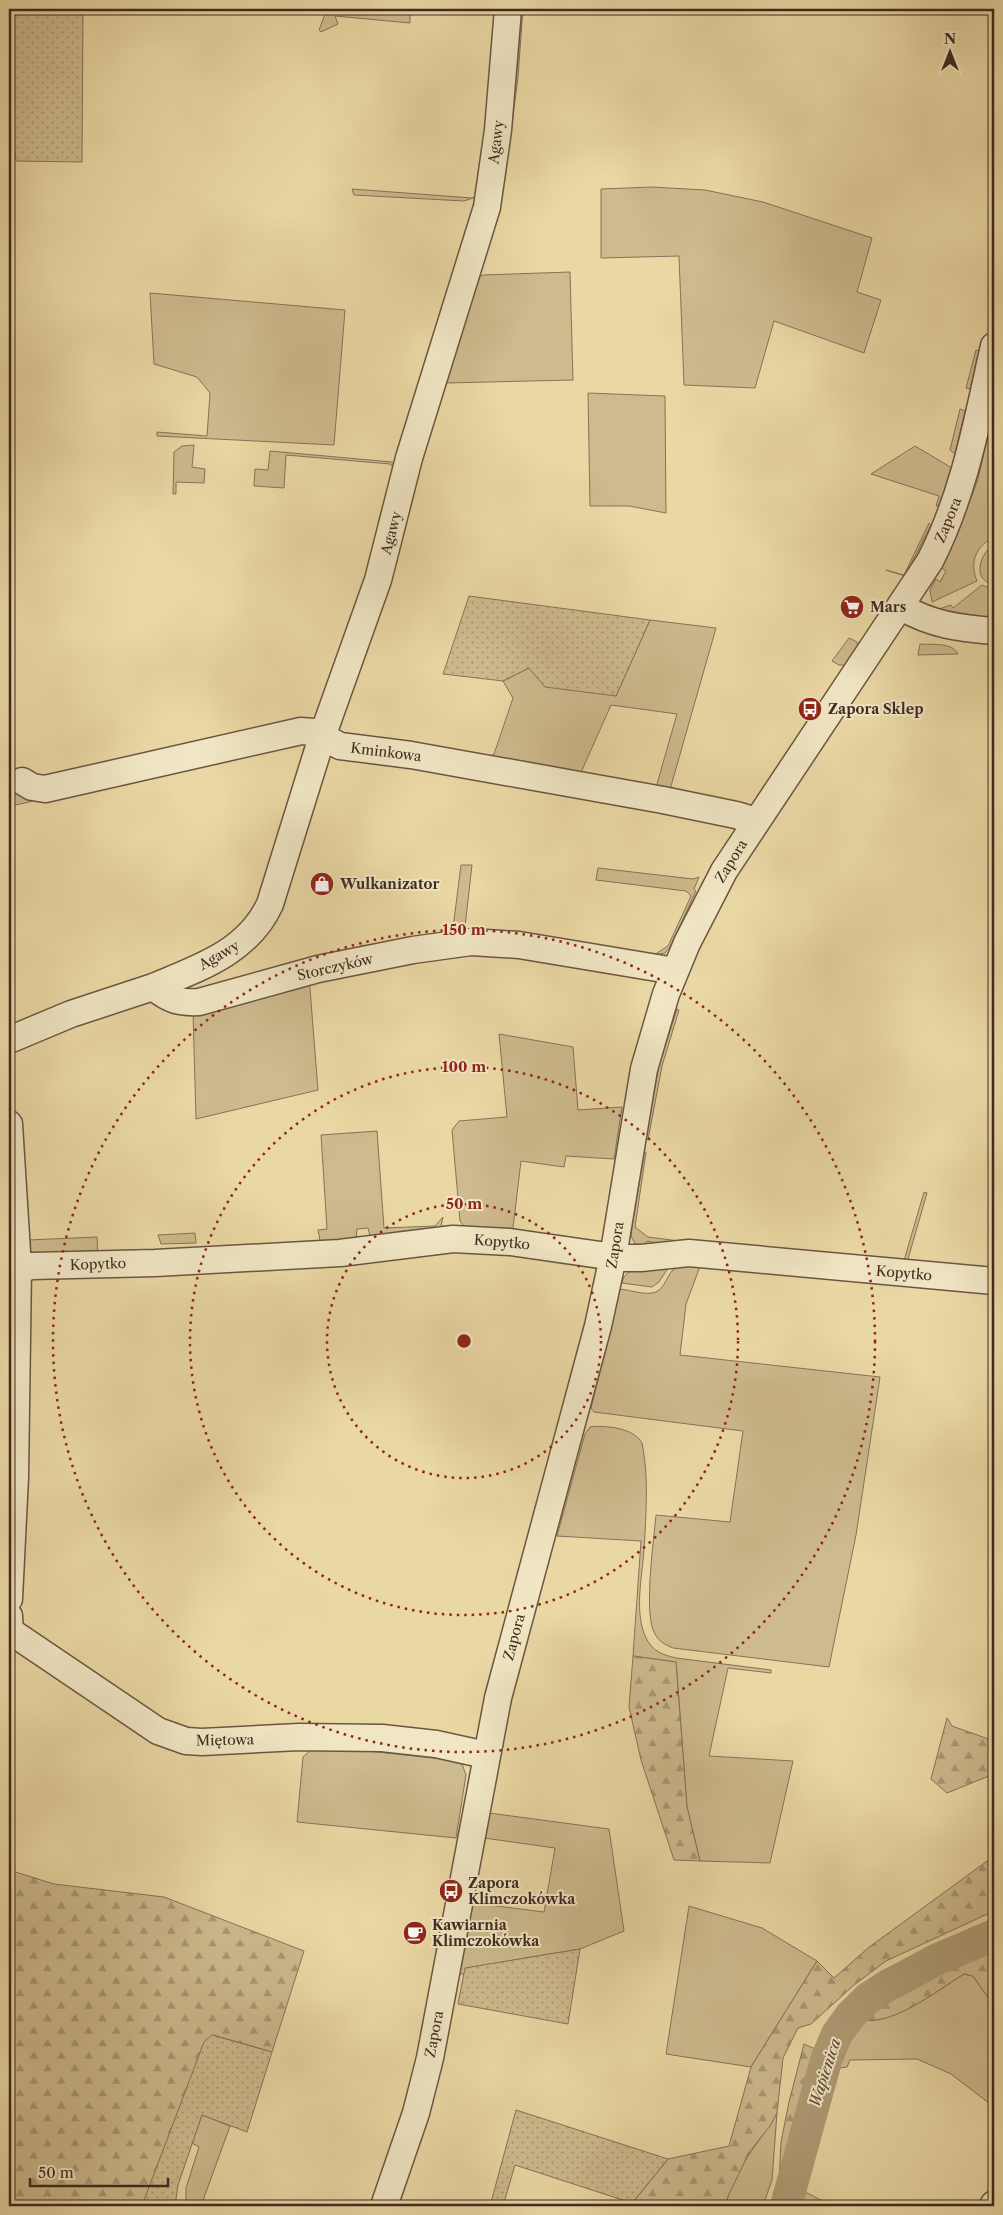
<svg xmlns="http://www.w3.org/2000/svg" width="1003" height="2215" font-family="'Libre Caslon Text',serif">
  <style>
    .green { fill: #cdba8e; stroke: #867258 }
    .forest { fill: url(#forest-firs); stroke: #867258 }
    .park { fill: url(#park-dots); stroke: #867258 }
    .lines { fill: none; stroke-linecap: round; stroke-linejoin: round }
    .river { stroke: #b09d77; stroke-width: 32 }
    .minor-casing { stroke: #6a5642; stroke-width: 29 }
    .minor { stroke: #f1e6c4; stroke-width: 26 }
    .ring { fill: none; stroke: #8f2418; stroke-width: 2.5; stroke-dasharray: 2.5 5 }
    .labels { text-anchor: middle; stroke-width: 4; stroke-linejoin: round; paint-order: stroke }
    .street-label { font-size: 14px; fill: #3f2a21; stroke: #f1e6c4 }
    .poi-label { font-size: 14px; font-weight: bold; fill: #3f2a21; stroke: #f1e6c4; text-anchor: start }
    .water-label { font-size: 15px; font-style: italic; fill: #5b4736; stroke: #f1e6c4 }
    .centre { fill: #8f2418; stroke: #f1e6c4; stroke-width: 2.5 }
    .ring-label { font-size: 15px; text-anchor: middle; font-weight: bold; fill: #8f2418; stroke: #f1e6c4; stroke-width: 4; stroke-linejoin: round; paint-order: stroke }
  </style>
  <defs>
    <pattern id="forest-firs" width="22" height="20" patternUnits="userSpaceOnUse" patternTransform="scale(1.25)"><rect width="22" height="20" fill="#cdba8e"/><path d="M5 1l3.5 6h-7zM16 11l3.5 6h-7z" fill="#a89774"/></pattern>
    <pattern id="park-dots" width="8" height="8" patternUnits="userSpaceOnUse" patternTransform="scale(1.25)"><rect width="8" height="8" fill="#cdba8e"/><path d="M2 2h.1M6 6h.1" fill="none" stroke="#a89774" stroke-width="1.8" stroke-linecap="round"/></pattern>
  </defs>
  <rect width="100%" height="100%" fill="#ead8a4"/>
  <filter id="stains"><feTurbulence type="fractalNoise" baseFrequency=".004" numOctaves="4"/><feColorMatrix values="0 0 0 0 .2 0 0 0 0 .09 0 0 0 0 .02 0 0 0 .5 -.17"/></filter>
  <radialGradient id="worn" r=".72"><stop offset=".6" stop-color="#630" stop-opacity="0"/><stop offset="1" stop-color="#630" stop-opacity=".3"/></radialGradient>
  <!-- green -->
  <path class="green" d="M236,9H318L315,14H309Z
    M327,9H410V23L335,16L338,24L321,32L319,30Z
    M514,9H523L518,77L505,179L499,178Z
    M652,187L705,190L763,202L872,238L857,292L881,300L864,353L774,321L755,388L684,385L679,256L601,258V189Z
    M352,189L472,198L478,195L479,196L464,201L354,195Z
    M570,272L573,380L446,383L445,380L475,279L483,275Z
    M150,293L345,310L334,445L157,436V432L207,436L210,393L197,377L154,364Z
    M976,350L979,351L970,389L966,388Z
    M588,393L665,396L666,513L629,506H590Z
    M960,409L965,411L955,454L950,450Z
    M994,409V537C976,546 969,562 977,581L932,602L930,590L936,579L940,582L946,571L942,568L957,535L978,479Z
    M194,445L192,467L205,469L204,483L176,482V494H173L174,452L182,446Z
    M915,446L952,468L940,505L936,506L939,496L871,474Z
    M270,451L392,462L396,465L397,472L390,464L286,455L284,488L254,486L255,469L268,470Z
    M929,523L931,525L905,576L886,570L904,575Z
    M994,544V584C971,581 980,553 994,544Z
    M982,585L994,590V619L939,609L951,605L953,608Z
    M650,620L716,628L671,786L677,795L655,791L677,714L611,705L579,777L343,740L333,723L344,735L485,759L494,754L513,698L503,681L529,668L616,696Z
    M849,638L857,642L858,647L845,665H839L832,661Z
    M920,644C932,645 952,642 958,654L918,655Z
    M13,784L47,798L11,806Z
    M461,865H472L465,927L469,934L363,952L360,946L365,945L368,950L447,937L453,928Z
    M598,868L693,879L699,877L694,889L696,891L670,947L665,953L654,955L668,946L691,896L686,891L596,880Z
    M309,976L318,1090L196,1119L193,1012Z
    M677,1009L679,1010L662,1066L648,1140L646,1137L659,1065Z
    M499,1034L573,1047L578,1110L622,1107L614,1159L566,1156L564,1167L521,1161L512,1236L467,1230L460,1221L452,1130L459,1121L507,1117Z
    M377,1131L384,1228L435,1226L443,1217L440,1231L370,1236L368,1228L357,1229L356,1239L323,1244L320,1240L318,1230L327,1229L321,1135Z
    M644,1152H646L635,1227L648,1237L773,1253L669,1246L647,1241L645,1245L635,1244L631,1236L632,1227Z
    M924,1192L927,1193L908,1259L905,1264H903Z
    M195,1233L196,1243L161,1244L158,1235Z
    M97,1237L98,1260L30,1259L28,1240Z
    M702,1261L686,1304L680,1355L880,1377L856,1535L829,1667L673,1648C666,1645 659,1642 655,1634C643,1616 654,1538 656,1515L730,1522L743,1431L594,1412L591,1408L620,1289C630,1290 646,1296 656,1292C665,1288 666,1277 673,1270C679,1263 693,1263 702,1261Z
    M668,1268L659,1282L652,1287L622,1283C625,1264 653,1269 668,1268Z
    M590,1427C606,1425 634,1428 642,1443C649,1477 646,1516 644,1550C642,1577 634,1613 646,1638C652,1651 663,1655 676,1658L771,1670V1673L728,1668L709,1756L793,1761L770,1863L700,1861L687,1807L676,1662L633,1656L641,1541L557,1536L585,1434Z
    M312,1749L359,1750L461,1761L466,1775L456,1838L297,1822L303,1757Z
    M489,1813L609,1829L624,1931L580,1949L466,1968L464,1974H460L473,1903L544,1912L555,1848L484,1838Z
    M689,1906L762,1928L817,1961L751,2067L666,2054Z
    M964,1974L973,1976L994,2006V2107L951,2074L917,2059L850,2060L847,2067L840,2068L805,2192L833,2206H796L835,2056C847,2049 849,2029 858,2018C887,2030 939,1989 964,1974Z
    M777,2113L772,2180L763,2206H726C731,2171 760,2143 777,2113Z
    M202,2115L230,2126L201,2206H186V2188L199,2147L192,2143Z"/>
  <!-- forest -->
  <path class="forest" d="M633,1656L676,1662L687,1807L700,1861L674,1860L641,1760L629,1707Z
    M947,1718L952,1726L994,1741V1774L947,1793L931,1779Z
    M994,1856V1911L886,1961L854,1985L811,2024L798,2028L783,2058L777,2113L770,2126L750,2151L728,2196L726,2206H630L668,2159L729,2146L751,2067L817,1961L834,1978L868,1948Z
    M9,1870L54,1884L164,1897L304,1951L272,2052L213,2035L144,2203L145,2206H9Z
    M994,1942V2006L973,1976L964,1974C939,1989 887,2031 858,2018C897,1983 947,1963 994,1942Z
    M804,2044L822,2052L778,2206H771L779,2181L781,2142L789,2102Z"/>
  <!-- park -->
  <path class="park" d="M9,9H83L82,162L16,161L9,108Z
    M469,596L650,620L616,696L545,687L529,668L503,681L443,674Z
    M580,1949L568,2024L458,2004L465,1968Z
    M212,2035L272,2052L247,2132L202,2115L178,2185L175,2206H151L143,2203L204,2042Z
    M516,2110L668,2159L632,2203L515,2165L503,2206H490Z"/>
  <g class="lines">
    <!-- river -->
    <path class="river" d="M786,2206L826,2060L837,2034L850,2016L867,1999L887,1986L938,1959L994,1935"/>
    <!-- minor casing -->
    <g class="minor-casing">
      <path id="minor" d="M901,607C933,625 958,628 994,631
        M22,781L32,787L45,789L301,731L314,732L340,746L411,755L663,800L736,815L756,821
        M153,987C199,968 248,952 270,904L322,737L378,580L409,458L487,207L498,130L508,9
        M9,1040L71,1014L153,987C170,1000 178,1003 199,1002L318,969L413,950L471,942L519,945L675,971
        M9,1124L18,1268L15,1477L9,1599
        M9,1272L32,1266L155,1263L340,1253L453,1239L510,1242L621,1258H641L689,1253L994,1281
        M9,1616L10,1631L158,1731L186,1741L202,1742L299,1737L382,1738L436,1744L486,1755
        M384,2206L416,2113L430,2058L498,1698L598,1326L613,1257L644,1069L666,994L687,943L724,871L930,561C965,492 977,421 994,346
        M993,2206L994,2204"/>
    </g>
    <!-- minor -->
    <use href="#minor" class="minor"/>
  </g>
  <!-- distance rings -->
  <g class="ring">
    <circle cx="464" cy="1341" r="137"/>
    <circle cx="464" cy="1341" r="274"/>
    <circle cx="464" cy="1341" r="411"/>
  </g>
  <!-- icons -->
  <defs>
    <g id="supermarket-disc" transform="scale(1.25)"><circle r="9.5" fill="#8f2418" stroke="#f1e6c4"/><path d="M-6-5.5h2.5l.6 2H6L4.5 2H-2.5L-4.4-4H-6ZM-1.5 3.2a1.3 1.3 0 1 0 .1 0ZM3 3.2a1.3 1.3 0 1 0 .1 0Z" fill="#fff"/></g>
    <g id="bus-disc" transform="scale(1.25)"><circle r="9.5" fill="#8f2418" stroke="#f1e6c4"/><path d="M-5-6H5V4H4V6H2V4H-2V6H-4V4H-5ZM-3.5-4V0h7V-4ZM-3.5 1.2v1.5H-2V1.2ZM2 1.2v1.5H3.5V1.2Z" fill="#fff"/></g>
    <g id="shop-disc" transform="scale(1.25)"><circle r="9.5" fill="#8f2418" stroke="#f1e6c4"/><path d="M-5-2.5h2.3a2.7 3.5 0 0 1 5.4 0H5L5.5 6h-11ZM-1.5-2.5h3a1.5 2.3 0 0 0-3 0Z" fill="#fff"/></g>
    <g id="cafe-disc" transform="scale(1.25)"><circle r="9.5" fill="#8f2418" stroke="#f1e6c4"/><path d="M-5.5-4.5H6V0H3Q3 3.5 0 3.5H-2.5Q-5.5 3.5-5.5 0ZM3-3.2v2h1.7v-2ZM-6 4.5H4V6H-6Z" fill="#fff"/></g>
  </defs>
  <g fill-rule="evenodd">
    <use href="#supermarket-disc" x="852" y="607"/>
    <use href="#bus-disc" x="810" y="709"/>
    <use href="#shop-disc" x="322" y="884"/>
    <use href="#bus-disc" x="451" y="1891"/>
    <use href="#cafe-disc" x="415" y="1933"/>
  </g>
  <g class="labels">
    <!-- street labels -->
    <g class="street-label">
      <text transform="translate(496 142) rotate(-83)" y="5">Agawy</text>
      <text transform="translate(948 520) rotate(-68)" y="5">Zapora</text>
      <text transform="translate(391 533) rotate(-75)" y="5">Agawy</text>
      <text transform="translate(386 752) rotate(7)" y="5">Kminkowa</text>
      <text transform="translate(731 861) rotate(-58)" y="5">Zapora</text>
      <text transform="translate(219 955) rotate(-30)" y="5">Agawy</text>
      <text transform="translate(335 967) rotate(-13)" y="5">Storczyków</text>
      <text transform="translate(502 1242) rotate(5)" y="5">Kopytko</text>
      <text transform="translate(615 1245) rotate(-81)" y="5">Zapora</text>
      <text transform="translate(98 1264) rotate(-2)" y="5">Kopytko</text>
      <text transform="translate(904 1273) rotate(5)" y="5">Kopytko</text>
      <text transform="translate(514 1637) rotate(-75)" y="5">Zapora</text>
      <text transform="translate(225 1740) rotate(-1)" y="5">Miętowa</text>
      <text transform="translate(434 2034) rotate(-79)" y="5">Zapora</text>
    </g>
    <!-- poi labels -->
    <g class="poi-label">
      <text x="870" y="612">Mars</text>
      <text x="828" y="714">Zapora Sklep</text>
      <text x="340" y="889">Wulkanizator</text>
      <text x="468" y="1888">Zapora<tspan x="468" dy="16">Klimczokówka</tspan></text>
      <text x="432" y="1930">Kawiarnia<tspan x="432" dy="16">Klimczokówka</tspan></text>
    </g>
    <!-- water labels -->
    <g class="water-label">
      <text transform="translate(825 2073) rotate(-72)" y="5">Wapienica</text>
    </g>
  </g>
  <circle cx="464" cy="1341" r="8" class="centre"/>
  <g class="ring-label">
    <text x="464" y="935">150 m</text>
    <text x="464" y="1072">100 m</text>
    <text x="464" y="1209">50 m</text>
  </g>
  <!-- margin -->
  <rect width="1003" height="2215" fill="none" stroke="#ead8a4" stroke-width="30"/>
  <rect x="10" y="10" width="983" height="2195" fill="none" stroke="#3f2a21" stroke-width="2.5"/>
  <rect x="15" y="15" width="973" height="2185" fill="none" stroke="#3f2a21"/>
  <!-- north arrow -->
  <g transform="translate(950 52)" stroke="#f1e6c4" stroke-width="4" paint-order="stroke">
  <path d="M0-4L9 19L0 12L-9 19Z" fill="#3f2a21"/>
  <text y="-8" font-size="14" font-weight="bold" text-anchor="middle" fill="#3f2a21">N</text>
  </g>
  <!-- scale -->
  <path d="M30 2178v8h138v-8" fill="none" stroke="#3f2a21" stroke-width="2.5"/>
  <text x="38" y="2178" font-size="15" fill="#3f2a21" stroke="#f1e6c4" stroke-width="4" paint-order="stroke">50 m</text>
  <rect width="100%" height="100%" filter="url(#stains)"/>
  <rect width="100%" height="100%" fill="url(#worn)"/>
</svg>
